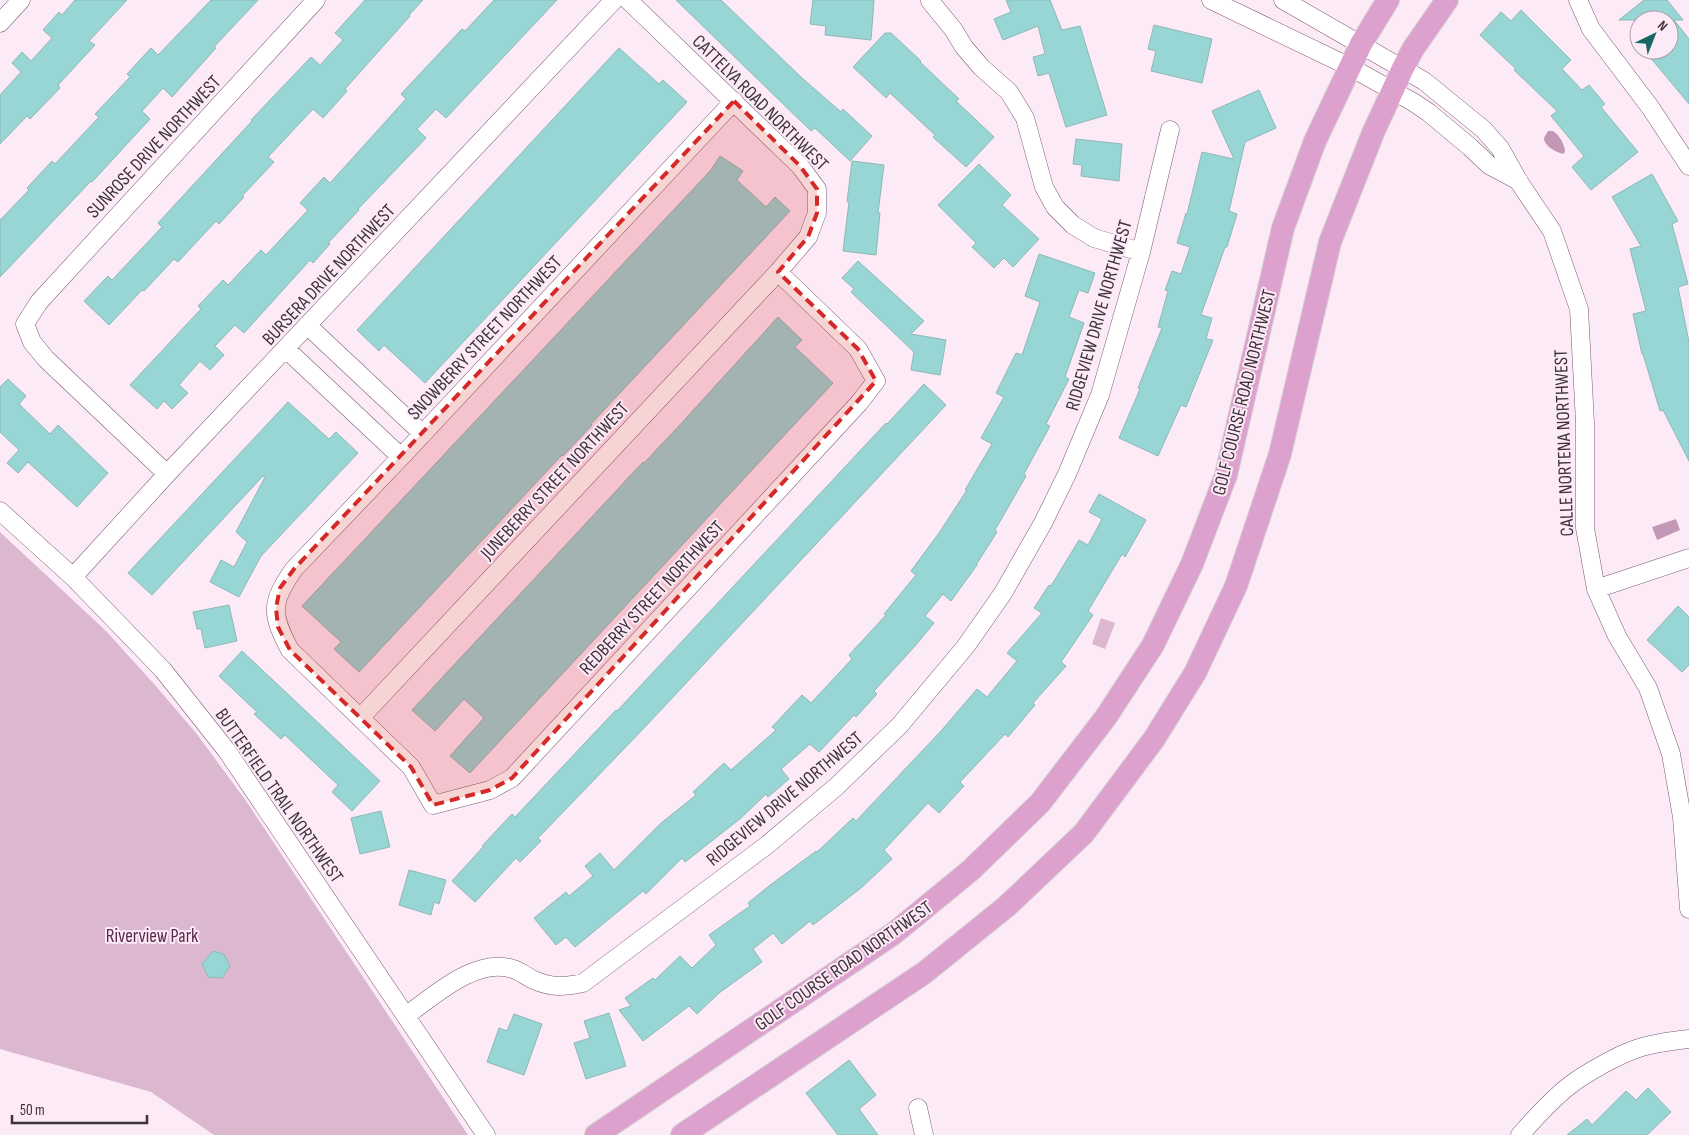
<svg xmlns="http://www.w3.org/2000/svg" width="1689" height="1135" font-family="'Sofia Sans Condensed',sans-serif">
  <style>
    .green { fill: #dbb7d0 }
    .water { fill: #c398b6 }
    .building { fill: #97d6d4; stroke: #8eb8b6 }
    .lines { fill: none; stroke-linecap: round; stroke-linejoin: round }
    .minor-casing { stroke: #785d70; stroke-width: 19 }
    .major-casing { stroke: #d4d2d4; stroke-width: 24 }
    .minor { stroke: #fff; stroke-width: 18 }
    .major { stroke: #dda1ce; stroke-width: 22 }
    .marked { fill: #d62828; fill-opacity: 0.2; stroke: #d62828; stroke-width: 4; stroke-dasharray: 10 6; stroke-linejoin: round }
    .labels { text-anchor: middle; stroke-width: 4; stroke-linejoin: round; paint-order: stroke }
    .street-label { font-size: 19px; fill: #3d313a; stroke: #fdeaf7 }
    .park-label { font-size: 19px; fill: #5b274f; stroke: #fdeaf7 }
  </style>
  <rect width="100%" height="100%" fill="#fdeaf7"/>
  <!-- green -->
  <path class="green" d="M0,532L106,631L155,685L196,733L244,798L468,1135H214L151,1092L0,1049Z
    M1101,618L1115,623L1105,649L1092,644Z"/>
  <!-- water -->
  <path class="water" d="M1548,131H1553C1559,135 1565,144 1565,152L1563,154C1556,152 1544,146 1544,138Z
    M1676,519L1680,530L1657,540L1652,527Z"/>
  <!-- building -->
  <path class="building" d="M75,0H127L89,41L95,45L58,85L60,88L30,119L27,116L0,144V95L21,72L12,63L22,52L31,61L52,38L43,30L59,12L62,15Z
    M211,0H258L214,47L216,48L172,97L163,88L142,111L150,119L92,182L91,181L0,277V220L29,190L27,188L52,161L55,164L99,117L95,114L130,77L127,74L151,48L158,55Z
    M365,0H423L409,15L410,16L345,89L347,91L323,118L313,109L268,157L274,162L242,196L244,197L219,224L216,221L178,262L174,259L144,291L142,290L109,325L84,301L108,276L112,280L162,227L158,223L252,121L251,120L311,57L320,65L343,40L335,33Z
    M494,0H557L446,118L436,109L417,129L426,138L358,209L359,210L328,243L330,244L313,263L310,260L244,333L235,325L215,346L224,355L210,370L200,361L179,385L188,393L172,409L164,401L157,409L130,385L201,309L198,306L223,280L228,285L261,250L266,255L308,210L300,203L324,177L330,183L406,99L401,94L462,29L465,31Z
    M676,0H721L802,78L841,112L843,109L872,136L850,161L815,128L811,131Z
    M813,0H874L871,40L825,35L826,26L810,24Z
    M1006,0H1050L1062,30L1080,26L1107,115L1066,127L1049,73L1038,76L1033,57L1045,54L1038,26L1003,40L994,19L1011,12Z
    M1644,0H1667L1683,20H1674L1689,39V104L1649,56L1657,50H1669V20H1619Z
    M1521,10L1571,60L1562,69L1582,90L1589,85L1605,104L1601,107L1638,152L1591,190L1572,167L1584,156L1551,116L1557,111L1514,70L1516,69L1480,35L1501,12L1511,21Z
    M1154,25L1212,39L1202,83L1151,71L1156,51L1148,49Z
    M885,33H891L921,61L920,62L959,99L956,101L994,137L966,167L933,137L935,135L890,93L886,98L853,67Z
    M619,48L659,84L663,80L687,102L425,383L384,345L379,351L357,330Z
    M1259,90L1276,128L1245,142L1229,211L1237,214L1227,247H1225L1201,315L1212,318L1206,339L1213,340L1186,407L1181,405L1158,456L1119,438L1140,389L1138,388L1162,328L1158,327L1168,291L1165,290L1172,271L1181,274L1190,247L1177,243L1186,213L1187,214L1202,152L1234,159L1212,111Z
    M1076,139L1122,144L1119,181L1081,176L1082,165L1073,164Z
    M720,156L743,171L737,180L766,207L775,197L790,211L591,424L592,425L563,456L562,455L359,672L334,649L341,642L302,606L711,170Z
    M852,161L884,165L878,213H880L876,255L843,251L849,202H847Z
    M979,164L1011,195L1002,205L1039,239L1013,267L1004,258L994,268L972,247L976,243L938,205Z
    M1652,174L1678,221L1672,224L1688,284L1678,287L1689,342V461L1663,410L1660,411L1643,354H1642L1633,314L1646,311L1630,249L1641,246L1612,197Z
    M1039,254L1095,273L1088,293L1079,290L1069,317L1084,323L1065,377L1069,379L1046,424L1050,426L1024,474L1026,476L995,530L997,532L976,565H977L951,601L943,594L925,616L934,623L915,646L874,691L877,694L856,717L854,715L819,752L810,744L781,769L789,779L768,797L766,794L741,818L685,862L682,858L646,894L643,891L575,947L566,937L556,945L534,918L566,892L569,896L593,876L585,866L600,853L614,870L660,824L696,795L693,792L724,763L731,770L776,730L772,727L802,695L811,703L852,659L849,655L886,615L884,614L916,575L911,571L939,533L967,490H965L992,444L981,438L1004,397L996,393L1016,353L1022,355L1040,302L1025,296Z
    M858,261L924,321L911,334L946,340L940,375L911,370L914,352L851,292L854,289L842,278Z
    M778,317L802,340L795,347L833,383L470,773L450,756L484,718L464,699L435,731L412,710L643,462L644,463L678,427Z
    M8,379L26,396L19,404L50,434L58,425L108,473L77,507L28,462L18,473L7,463L19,450L0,432V387Z
    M924,384L946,405L645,727L538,838L541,841L520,862L516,858L475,902L452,881L483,847L482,846L512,814L515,817L616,710L617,711L886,423L887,424Z
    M288,402L329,439L336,432L358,453L261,556L239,597L210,582L221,560L234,567L247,542L236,532L265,477L263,476L152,595L128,573Z
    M1099,494L1146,520L1125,557L1122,554L1088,611L1093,615L1061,662L1066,666L1033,703L1035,705L1008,737L1005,734L960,782L964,786L939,813L928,803L884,850L892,859L861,888L813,925L810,921L782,944L773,933L753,949L762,962L719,993L697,1014L689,1006L643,1041L619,1010L631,1006L625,998L653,978L655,980L680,956L692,968L716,945L709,935L750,906L748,903L769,886L816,851L817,852L853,818L856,821L941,731L977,689L987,697L1017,661L1007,653L1042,613L1034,608L1049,585L1051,586L1079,540L1088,545L1102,519L1089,512Z
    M229,605L237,641L205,648L201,629H197L193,612Z
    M1678,606L1689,617V665L1682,672L1647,640Z
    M242,651L380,781L352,811L332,792L338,785L285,735L281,739L254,714L257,712L219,676Z
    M381,811L390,847L360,854L351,818Z
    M409,870L446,880L439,904L434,902L431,915L399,905Z
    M213,951L224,954L230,966L222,978L208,977L202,964Z
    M609,1013L626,1066L586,1079L574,1043L590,1038L584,1021Z
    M514,1014L542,1024L524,1075L487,1062L499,1028L507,1031Z
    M849,1060L876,1095L859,1109L878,1135H838L806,1093Z
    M1648,1088L1671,1112L1647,1135H1567L1587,1119L1592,1125L1626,1091L1636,1100Z"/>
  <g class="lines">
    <!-- minor casing -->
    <g class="minor-casing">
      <path id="minor" d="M931,0L930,1L953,29L964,47L981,67L1009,92L1025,118L1044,187L1055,207L1073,225L1094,238L1141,252
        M1211,0L1350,67L1413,102L1428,112L1470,147L1489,165L1519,181
        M1283,0L1424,81L1483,129L1500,148L1519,182L1552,231L1579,309L1585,423V528L1596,589L1617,636L1648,688L1671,754L1682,817L1689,909
        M1578,0L1591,29L1650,107L1689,166
        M0,23L21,0
        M734,101L401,457L294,569C270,603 271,614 290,650L411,767L433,805L490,790L512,778L859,403L876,381L858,349L778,272
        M308,326L423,434
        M286,349L401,457
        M167,474L46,359L32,342L25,324L39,302L316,0
        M0,511L73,577L163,670L227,751L486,1135
        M73,577L167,474L614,0
        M1596,589L1689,558
        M361,717L778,272L808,237L817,213V189L800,166L628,0
        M407,1015C435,995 476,957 513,969C520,971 527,977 534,980C552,988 564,987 583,983L767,845L837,786L900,725L966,646L1003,593L1043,523L1067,474L1100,395L1141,252L1170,130
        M918,1108L924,1135
        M1520,1135C1535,1118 1551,1100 1569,1086C1584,1074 1618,1055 1636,1049C1653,1043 1671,1041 1689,1039"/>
    </g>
    <!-- major casing -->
    <g class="major-casing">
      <path id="major" d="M596,1135L893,934L971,870L1040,803L1106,717L1153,645L1192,564L1226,475L1283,228L1315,141L1361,44L1388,0
        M682,1135L924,973L1007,906L1084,833L1154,739L1195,673L1236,586L1280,454L1330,242L1373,133L1403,68L1413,49L1447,0"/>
    </g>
    <!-- minor -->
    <use href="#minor" class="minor"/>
    <!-- major -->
    <use href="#major" class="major"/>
  </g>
  <!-- marked area -->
  <path class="marked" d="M734,101L800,166L817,189V213L808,237L778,272L858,349L876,381L512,778L490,790L433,805L411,767L290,650L278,627L276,608L280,588L294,569Z"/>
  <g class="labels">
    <!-- street labels -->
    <g class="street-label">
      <text transform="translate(761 102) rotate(45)" y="7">CATTELYA ROAD NORTHWEST</text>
      <text transform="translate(153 146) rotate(-47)" y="7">SUNROSE DRIVE NORTHWEST</text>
      <text transform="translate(328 274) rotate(-47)" y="7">BURSERA DRIVE NORTHWEST</text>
      <text transform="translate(1098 315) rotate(-74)" y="7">RIDGEVIEW DRIVE NORTHWEST</text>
      <text transform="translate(484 337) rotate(-47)" y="7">SNOWBERRY STREET NORTHWEST</text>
      <text transform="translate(1243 392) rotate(-76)" y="7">GOLF COURSE ROAD NORTHWEST</text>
      <text transform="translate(1563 443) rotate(-92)" y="7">CALLE NORTENA NORTHWEST</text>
      <text transform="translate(554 480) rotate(-47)" y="7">JUNEBERRY STREET NORTHWEST</text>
      <text transform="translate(651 597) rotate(-47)" y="7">REDBERRY STREET NORTHWEST</text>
      <text transform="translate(280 795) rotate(55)" y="7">BUTTERFIELD TRAIL NORTHWEST</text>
      <text transform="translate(784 798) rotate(-40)" y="7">RIDGEVIEW DRIVE NORTHWEST</text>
      <text transform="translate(843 965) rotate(-35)" y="7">GOLF COURSE ROAD NORTHWEST</text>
    </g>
    <!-- park labels -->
    <g class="park-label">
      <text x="152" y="942">Riverview Park</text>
    </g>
  </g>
  <!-- north arrow -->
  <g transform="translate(1654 35) rotate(43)"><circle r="24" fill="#fdeaf7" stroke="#b0a0ab"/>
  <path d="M0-4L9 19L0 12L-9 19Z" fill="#196765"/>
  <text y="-8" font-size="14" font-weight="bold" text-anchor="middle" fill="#3d313a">N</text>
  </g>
  <!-- scale -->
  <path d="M12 1115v8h135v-8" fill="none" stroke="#3d313a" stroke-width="2.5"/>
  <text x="20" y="1115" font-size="15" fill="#3d313a" stroke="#fdeaf7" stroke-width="4" paint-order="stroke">50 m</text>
</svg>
